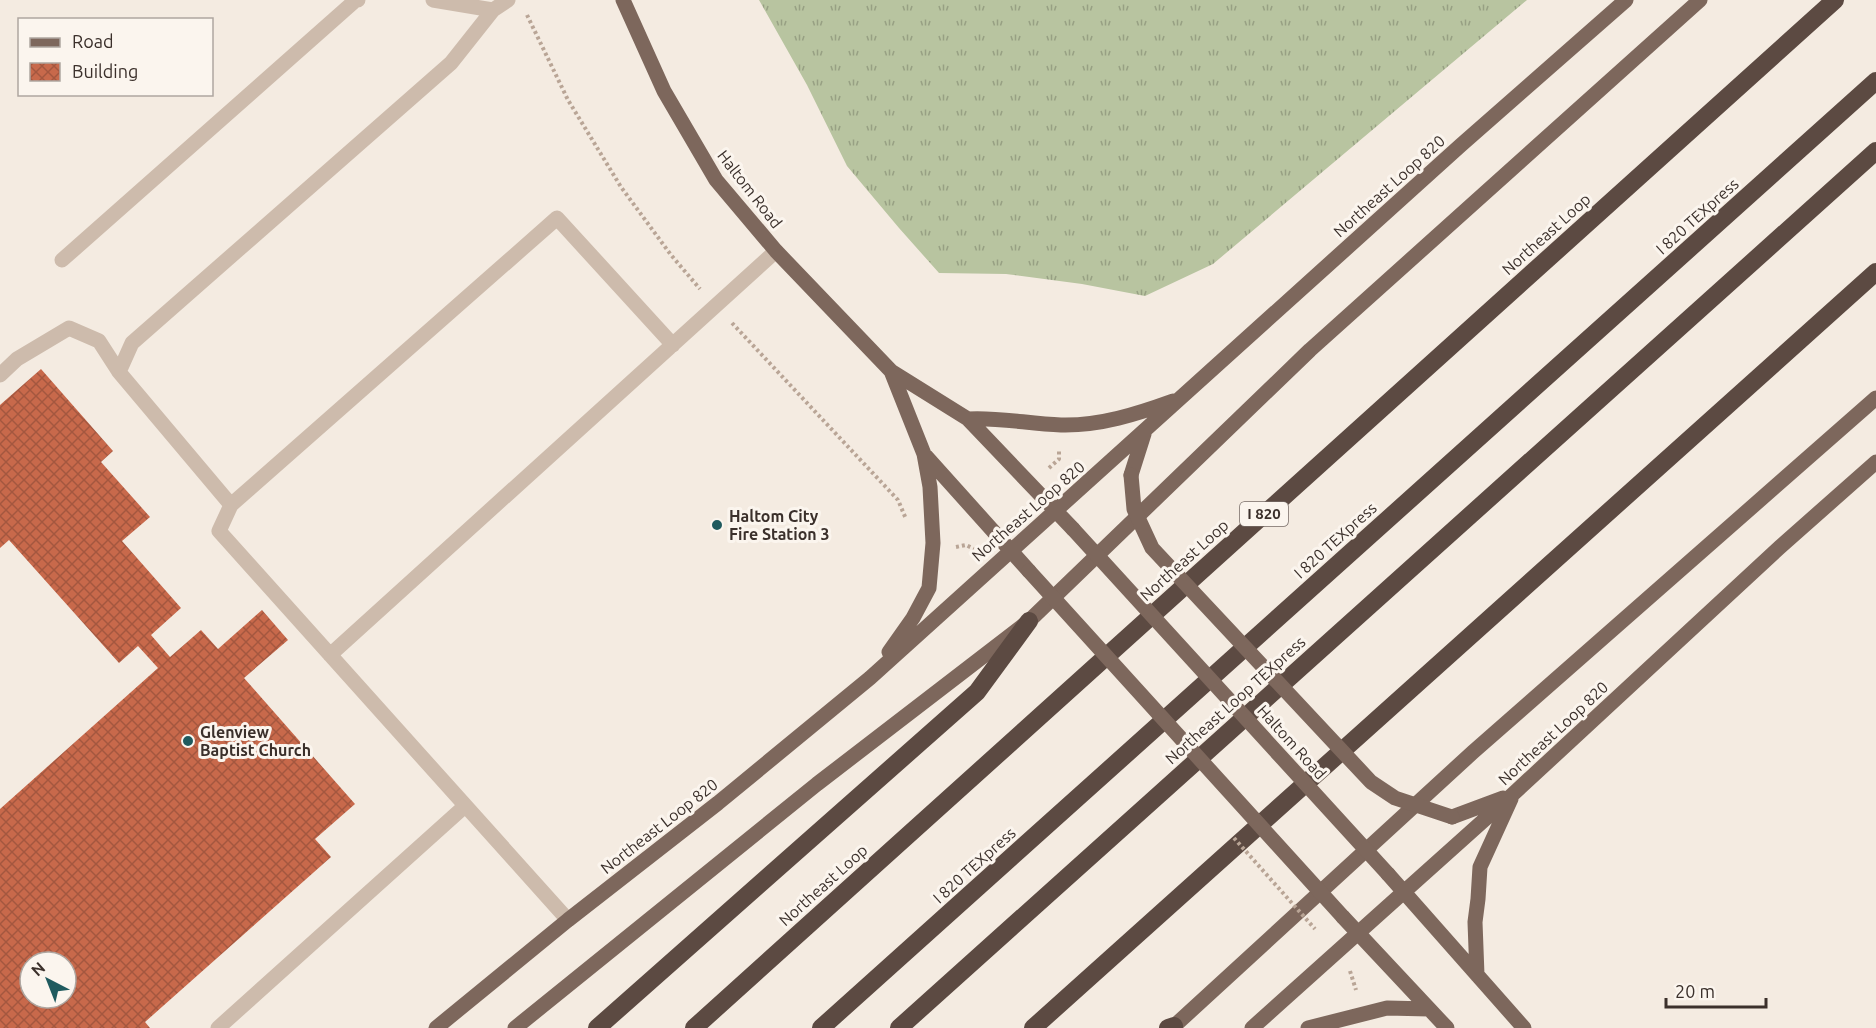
<svg xmlns="http://www.w3.org/2000/svg" width="1876" height="1028" font-family="Ubuntu,sans-serif">
  <style>
    .grass { fill: url(#grass-tufts) }
    .building { fill: url(#building-cross-hatch); fill-rule: evenodd }
    .lines { fill: none; stroke-linecap: round; stroke-linejoin: round }
    .path { stroke: #b9a596; stroke-width: 4; stroke-dasharray: 3 3; stroke-linecap: butt }
    .minor { stroke: #cdbbac; stroke-width: 15 }
    .major { stroke: #7d675c; stroke-width: 15 }
    .highway { stroke: #5c4a42; stroke-width: 18 }
    .path-bridge { stroke: #b9a596; stroke-width: 4; stroke-dasharray: 3 3; stroke-linecap: butt }
    .major-bridge { stroke: #7d675c; stroke-width: 15 }
    .poi-dot { fill: #1f5a5e; stroke: #fbf5ee; stroke-width: 2 }
    .labels { text-anchor: middle; stroke-width: 6; stroke-linejoin: round; paint-order: stroke }
    .shield { fill: #fbf5ee; stroke: #756b66; stroke-width: 1.5 }
    .shield-label { font-size: 15px; font-weight: bold; fill: #3b302b }
    .street-label { font-size: 16px; fill: #3b302b; stroke: #fbf5ee }
    .poi-label { font-size: 16px; font-weight: bold; fill: #3b302b; stroke: #fbf5ee; text-anchor: start }
  </style>
  <defs>
    <pattern id="grass-tufts" width="24" height="20" patternUnits="userSpaceOnUse" patternTransform="scale(1.5)"><rect width="24" height="20" fill="#b8c4a0"/><path d="M3 7l-1-3M5 7V3M7 7l1-3M15 17l-1-3M17 17v-4M19 17l1-3" fill="none" stroke="#97a083"/></pattern>
    <pattern id="building-cross-hatch" width="8" height="8" patternUnits="userSpaceOnUse" patternTransform="scale(1.5)"><rect width="8" height="8" fill="#c8694b"/><path d="M0 0l8 8M0 8l8-8" fill="none" stroke="#a4573f"/></pattern>
  </defs>
  <rect width="100%" height="100%" fill="#f4ebe1"/>
  <!-- grass -->
  <path class="grass" d="M759,0H1527L1213,264L1145,296L1082,284L1006,274L939,273L899,228L847,166L807,85Z"/>
  <!-- building -->
  <path class="building" d="M41,369L113,451L101,462L150,517L122,541L181,608L151,635L170,657L201,630L218,649L262,610L288,640L244,678L355,804L315,839L331,857L145,1022L150,1028H0V809L158,668L138,646L119,663L9,540L0,548V405ZM30,962H66V998H30Z"/>
  <g class="lines">
    <!-- path -->
    <path class="path" d="M527,15L568,100L621,187L671,255L700,289
      M732,323L898,500L906,519
      M1049,468L1059,459V450
      M956,547L966,545L974,549
      M1350,971L1356,990"/>
    <!-- minor -->
    <path class="minor" d="M433,0L493,10
      M508,0L493,10L451,63L132,343L119,372L231,505L219,531L568,920
      M62,260L356,0H358
      M0,375L17,359L69,328L99,341L119,372
      M231,505L557,218L673,345
      M330,655L776,251
      M218,1028L465,806"/>
    <!-- major -->
    <path class="major" d="M623,0L664,91L716,180L776,251L891,371L968,419L1073,529
      M891,371L924,454L1029,571
      M968,419C999,417 1029,424 1061,425C1100,426 1137,414 1173,401
      M1131,475L1144,434
      M889,652L913,618L929,588L933,543L930,487L924,454
      M1452,817L1503,798
      M1388,874L1524,1028
      M1343,917L1447,1028
      M1477,975L1475,922L1478,899L1480,867L1511,799
      M436,1028L568,920L718,803L870,678L1461,145L1626,0
      M515,1028L817,784L1029,621L1310,350L1700,0
      M1172,1028L1473,752L1876,398
      M1252,1028L1512,795L1780,547L1876,462
      M1308,1028L1387,1008L1429,1009"/>
    <!-- highway -->
    <path class="highway" d="M597,1028L977,692L1029,621
      M694,1028L1835,0
      M821,1028L1876,81
      M899,1028L1876,151
      M1033,1028L1876,272
      M1168,1028L1174,1026"/>
    <!-- path-bridge -->
    <path class="path-bridge" d="M1234,838L1315,929"/>
    <!-- major-bridge -->
    <path class="major-bridge" d="M1131,475L1134,509L1152,548L1371,782L1395,798L1452,817
      M1073,529L1388,874
      M1029,571L1343,917"/>
  </g>
  <!-- markers -->
  <g class="poi-dot">
    <circle cx="717" cy="525" r="6"/>
    <circle cx="188" cy="741" r="6"/>
  </g>
  <g class="labels">
    <!-- shield labels -->
    <rect class="shield" x="1240" y="502" width="48" height="24" rx="4.5"/>
    <g class="shield-label">
      <text x="1264" y="519">I 820</text>
    </g>
    <!-- street labels -->
    <g class="street-label">
      <text transform="translate(1389 186) rotate(-42)" y="6">Northeast Loop 820</text>
      <text transform="translate(750 189) rotate(52)" y="6">Haltom Road</text>
      <text transform="translate(1697 216) rotate(-42)" y="6">I 820 TEXpress</text>
      <text transform="translate(1546 234) rotate(-42)" y="6">Northeast Loop</text>
      <text transform="translate(1028 511) rotate(-41)" y="6">Northeast Loop 820</text>
      <text transform="translate(1335 540) rotate(-42)" y="6">I 820 TEXpress</text>
      <text transform="translate(1184 560) rotate(-42)" y="6">Northeast Loop</text>
      <text transform="translate(1235 700) rotate(-42)" y="6">Northeast Loop TEXpress</text>
      <text transform="translate(1553 733) rotate(-43)" y="6">Northeast Loop 820</text>
      <text transform="translate(1292 742) rotate(48)" y="6">Haltom Road</text>
      <text transform="translate(659 826) rotate(-38)" y="6">Northeast Loop 820</text>
      <text transform="translate(974 865) rotate(-42)" y="6">I 820 TEXpress</text>
      <text transform="translate(823 885) rotate(-42)" y="6">Northeast Loop</text>
    </g>
    <!-- poi labels -->
    <g class="poi-label">
      <text x="729" y="522">Haltom City<tspan x="729" dy="18">Fire Station 3</tspan></text>
      <text x="200" y="738">Glenview<tspan x="200" dy="18">Baptist Church</tspan></text>
    </g>
  </g>
  <!-- legend -->
  <rect x="18" y="18" width="195" height="78" fill="#fbf5ee" stroke="#aea6a0" stroke-width="1.5"/>
  <rect x="30" y="38" width="30" height="9" fill="#7d675c" stroke="#aea6a0" stroke-width="1.5"/>
  <text x="72" y="48" font-size="18" fill="#3b302b">Road</text>
  <rect x="30" y="63" width="30" height="18" fill="url(#building-cross-hatch)" stroke="#aea6a0" stroke-width="1.5"/>
  <text x="72" y="78" font-size="18" fill="#3b302b">Building</text>
  <!-- north arrow -->
  <g transform="translate(48 980) rotate(318)"><circle r="28" fill="#fbf5ee" stroke="#aea6a0" stroke-width="1.5"/>
  <path d="M0-4.5L10 22L0 15L-10 22Z" fill="#1f5a5e"/>
  <text y="-9" font-size="16" font-weight="bold" text-anchor="middle" fill="#3b302b">N</text>
  </g>
  <!-- scale -->
  <path d="M1666 998v9h100v-9" fill="none" stroke="#3b302b" stroke-width="3"/>
  <text x="1675" y="998" font-size="18" fill="#3b302b" stroke="#fbf5ee" stroke-width="4.5" paint-order="stroke">20 m</text>
</svg>
